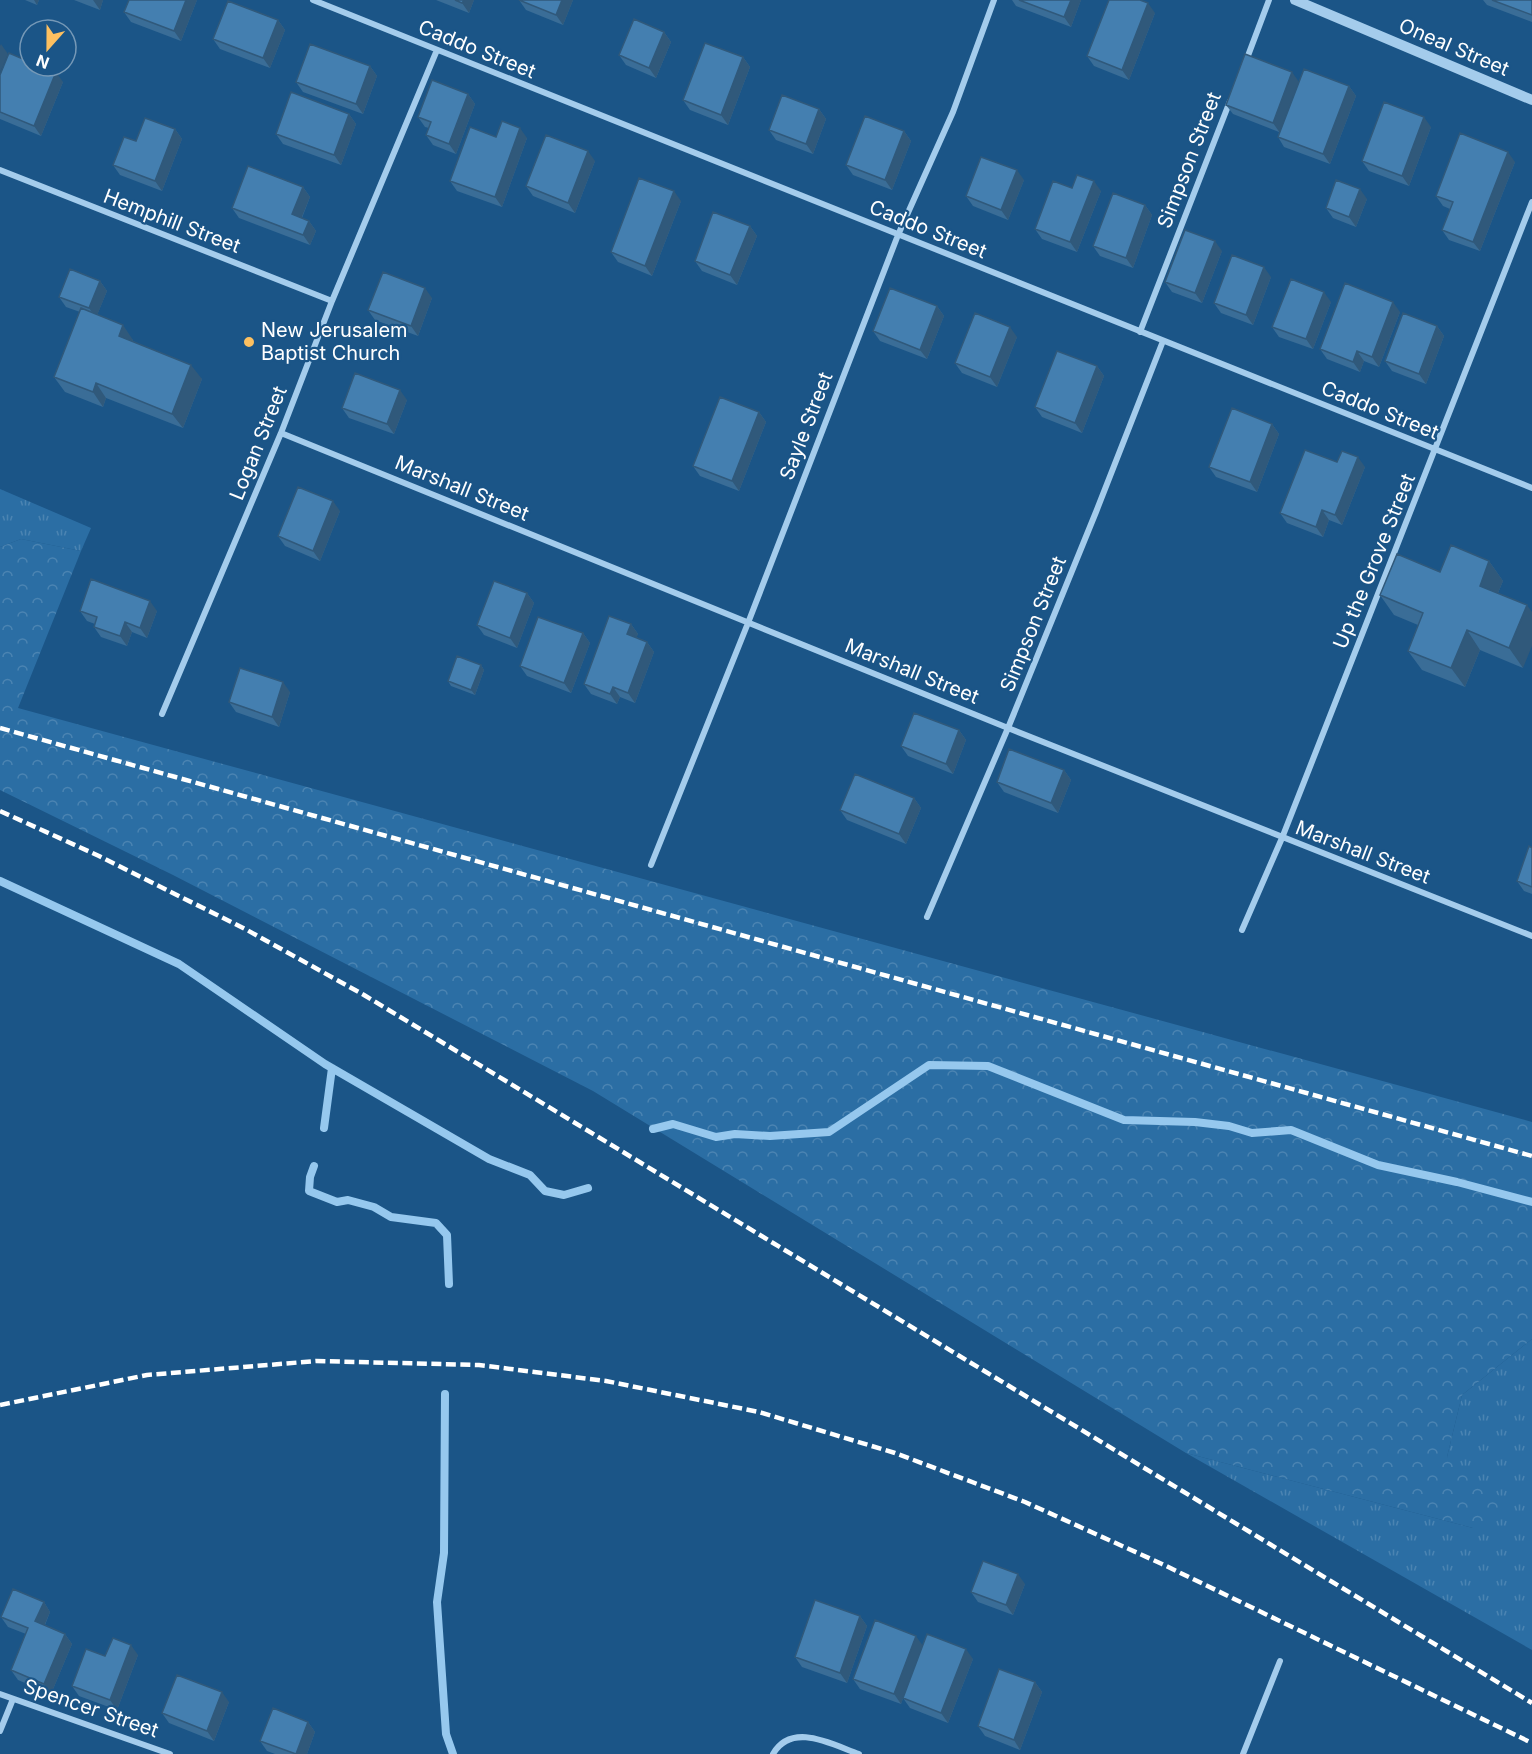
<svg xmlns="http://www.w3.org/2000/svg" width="1532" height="1754" font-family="Inter,sans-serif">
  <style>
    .grass { fill: url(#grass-tufts) }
    .forest { fill: url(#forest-crowns) }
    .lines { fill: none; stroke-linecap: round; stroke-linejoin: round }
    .stream { stroke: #96c8ee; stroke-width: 8 }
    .minor { stroke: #a4ccec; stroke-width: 6 }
    .tertiary { stroke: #a4ccec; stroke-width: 10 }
    .rail { stroke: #fff; stroke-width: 4.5; stroke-dasharray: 10 4.5; stroke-linecap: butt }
    .wall { fill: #3a6d97 }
    .shaded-wall { fill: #30597b }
    .building { fill: #447fb0; stroke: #30597b; stroke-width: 1.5 }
    .poi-dot { fill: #fdc060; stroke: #1b5587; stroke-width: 2 }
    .labels { text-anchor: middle; stroke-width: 4.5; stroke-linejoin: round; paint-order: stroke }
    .street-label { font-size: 20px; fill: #fff; stroke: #1b5587 }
    .poi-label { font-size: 20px; fill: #fff; stroke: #1b5587; text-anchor: start }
  </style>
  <defs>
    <pattern id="grass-tufts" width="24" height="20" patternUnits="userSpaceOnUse" patternTransform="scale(1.5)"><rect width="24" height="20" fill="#2b6ea4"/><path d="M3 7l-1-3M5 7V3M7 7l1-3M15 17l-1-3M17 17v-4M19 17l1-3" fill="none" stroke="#4b84b2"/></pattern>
    <pattern id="forest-crowns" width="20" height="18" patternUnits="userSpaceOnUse" patternTransform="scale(1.5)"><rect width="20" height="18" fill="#2b6ea4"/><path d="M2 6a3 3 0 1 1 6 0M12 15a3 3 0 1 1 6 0" fill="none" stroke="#4b84b2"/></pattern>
  </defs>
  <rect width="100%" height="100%" fill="#1b5587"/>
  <!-- grass -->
  <path class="grass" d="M0,489L91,528L81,551L21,539L0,547Z
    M1532,1339V1650L1186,1453L1473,1528L1447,1457L1462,1395Z"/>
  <!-- forest -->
  <path class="forest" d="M21,539L81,551L18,708L1532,1122V1339L1462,1395L1447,1457L1514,1507L1473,1528L1186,1453L593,1091L173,875L0,790V547Z"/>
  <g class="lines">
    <!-- stream -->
    <path class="stream" d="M0,881L179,964L325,1064L489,1159L530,1175L545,1191L564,1195L588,1188
      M324,1128L332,1068
      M653,1129L673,1124L716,1137L735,1134L770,1136L829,1132L929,1065L988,1066L1124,1120L1195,1122L1229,1126L1252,1133L1291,1130L1378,1165L1457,1182L1532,1202
      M314,1166L310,1177L309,1191L337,1202L348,1200L374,1207L391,1217L436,1223L447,1235L449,1284
      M445,1394L444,1553L437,1602L446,1734L453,1754"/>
    <!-- minor -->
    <path class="minor" d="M313,0L1532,488
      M1246,61L1269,0
      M0,170L332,301
      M1140,332L1230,101
      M281,433L1008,728L1532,936
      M162,714L281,433L332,301L437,50
      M651,865L748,623L898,235L953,112L994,0
      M927,917L1008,728L1096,512L1163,341
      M1242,930L1282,838L1532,202
      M0,1694L170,1754
      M0,1731L13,1699
      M773,1754C792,1721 833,1745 859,1754
      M1243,1754L1280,1661"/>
    <!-- tertiary -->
    <path class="tertiary" d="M1295,0L1532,100"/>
    <!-- rail -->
    <path class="rail" d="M0,728L1532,1156
      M0,811L99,856L247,930L364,995L1532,1703
      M0,1405L147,1375L316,1361L479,1365L606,1381L759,1412L895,1453L1025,1502L1162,1564L1532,1743"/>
  </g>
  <!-- wall -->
  <path class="wall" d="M25,0H39L37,5Z
    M74,0H103L100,10Z
    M197,0L181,41L131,22L124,12Z
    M436,0H474L469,13Z
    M519,0H573L563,25L526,10Z
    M1012,0H1081L1071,27L1016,6Z
    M1483,0H1532V22L1487,5Z
    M1155,13L1129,80L1094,66L1087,56Z
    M278,20L285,30L270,68L220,49L213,39Z
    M664,32L671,42L656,78L626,65L619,55Z
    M743,57L750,67L728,125L690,110L683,100Z
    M370,66L377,76L363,114L303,92L296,82Z
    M0,75L63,82L41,136L0,119Z
    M1349,86L1356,96L1330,164L1284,147L1278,137L1279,132L1233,114L1226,105Z
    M468,94L475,104L456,154L433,145L426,135L429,128L425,127L418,117Z
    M819,109L826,119L813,154L776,140L769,130Z
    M349,114L356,124L341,165L283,144L276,134Z
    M1431,127L1409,186L1369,171L1362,161Z
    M175,129L182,139L162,191L120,175L113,165Z
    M904,131L911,141L892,190L853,175L846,165Z
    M496,137L527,138L502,207L457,191L450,181Z
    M595,161L575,213L533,196L526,186Z
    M1515,162L1480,251L1449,240L1442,230L1450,209L1443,206L1436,196Z
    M1024,180L1008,220L973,206L966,196Z
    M303,187L310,197L302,218L309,221L316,231L310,245L239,218L232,208Z
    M1072,188L1101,191L1077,252L1042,239L1035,229Z
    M1367,199L1356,227L1333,218L1326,208Z
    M681,201L652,276L618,262L611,252Z
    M1145,205L1152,215L1133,268L1100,256L1093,246Z
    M750,226L757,236L737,285L702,271L695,261Z
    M1222,251L1202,303L1172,292L1165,282Z
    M1271,277L1253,325L1221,313L1214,303Z
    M100,281L107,291L97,315L133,340V341L202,379L183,428L106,398L103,407L65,392L54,377L80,312L66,307L59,297Z
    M432,298L418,336L375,320L368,310Z
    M1331,302L1313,349L1279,337L1272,327Z
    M937,306L944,316L927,359L880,341L873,331Z
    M1400,312L1379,367L1364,361L1360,372L1327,359L1320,349Z
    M1437,326L1444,336L1426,384L1392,371L1385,361Z
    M1017,337L997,387L962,373L955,363Z
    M1097,366L1104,376L1082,433L1042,417L1035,407Z
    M407,400L394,434L349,418L342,408Z
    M759,412L766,422L739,491L700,476L693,466Z
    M1272,424L1279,434L1257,492L1216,477L1209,467Z
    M1337,462L1365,467L1342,525L1329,520L1323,537L1287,523L1280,513Z
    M340,511L320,561L285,546L278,536Z
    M1489,561L1503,581L1498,593L1523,668L1480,650L1465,687L1422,670L1408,651L1418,625L1394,615L1380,595L1440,572Z
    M527,593L534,603L517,648L484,635L477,625Z
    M80,611H157L147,638L132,632L127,646L101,637L94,627L95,624L87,621Z
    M631,624L638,634L636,637L647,642L654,652L635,703L620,697L617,704L591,694L584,684Z
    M583,633L590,643L571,693L527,676L520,666Z
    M481,665L484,670L475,695L451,686L448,681Z
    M290,692L279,727L236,712L229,702Z
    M959,730L966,740L953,774L908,756L901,746Z
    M1064,770L1071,780L1058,813L1004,792L997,782Z
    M914,798L921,808L906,844L847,820L840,810Z
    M1532,848V894L1524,891L1517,881Z
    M1025,1584L1013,1615L978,1602L971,1592Z
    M44,1602L50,1612L45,1625L65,1634L72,1644L51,1694L18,1680L11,1670L26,1634L8,1627L1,1617Z
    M860,1616L867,1626L847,1683L802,1667L795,1657Z
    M923,1646L973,1659L948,1723L910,1708L903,1698L901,1704L860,1689L853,1679Z
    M138,1655L117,1710L79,1696L72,1686L105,1656Z
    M1035,1682L1042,1692L1020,1750L985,1736L978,1726Z
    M229,1702L214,1741L169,1723L162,1713Z
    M308,1722L315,1732L307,1754H275L267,1751L260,1741Z"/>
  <!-- shaded-wall -->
  <path class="shaded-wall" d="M34,0H39L37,5Z
    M93,0H103L100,10Z
    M186,0H197L181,41L174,31Z
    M464,0H474L469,13L462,3Z
    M562,0H573L563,25L556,15Z
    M1071,0H1081L1071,27L1064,17Z
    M1148,3L1155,13L1129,80L1122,70Z
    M278,20L285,30L270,68L263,58Z
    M664,32L671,42L656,78L649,68Z
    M1,44L8,54L0,73V46Z
    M743,57L750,67L728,125L721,115Z
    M370,66L377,76L363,114L356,104Z
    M56,72L63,82L41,136L34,126Z
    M1292,72L1299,82L1280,133L1273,123Z
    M1349,86L1356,96L1330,164L1323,154Z
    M468,94L475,104L456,154L449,144Z
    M819,109L826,119L813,154L806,144Z
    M349,114L356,124L341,165L334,155Z
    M1424,117L1431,127L1409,186L1402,176Z
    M520,128L527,138L502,207L495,197Z
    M175,129L182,139L162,191L155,181Z
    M904,131L911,141L892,190L885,180Z
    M588,151L595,161L575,213L568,203Z
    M1508,152L1515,162L1480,251L1473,242Z
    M1017,170L1024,180L1008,220L1001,210Z
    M1094,181L1101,191L1077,252L1070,242Z
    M303,187L310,197L299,224L292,214Z
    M1360,189L1367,199L1356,227L1349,217Z
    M674,191L681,201L652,276L645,266Z
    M1145,205L1152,215L1133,268L1126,258Z
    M309,221L316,231L310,245L303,235Z
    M750,226L757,236L737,285L730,275Z
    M1215,241L1222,251L1202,303L1195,293Z
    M1264,267L1271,277L1253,325L1246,315Z
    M100,281L107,291L96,318L89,308Z
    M425,288L432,298L418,336L411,326Z
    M1324,292L1331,302L1313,349L1306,339Z
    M1393,302L1400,312L1379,367L1372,357Z
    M937,306L944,316L927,359L920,350Z
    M123,325L133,340L129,351L119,336Z
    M1437,326L1444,336L1426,384L1419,374Z
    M1010,327L1017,337L997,387L990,377Z
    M1357,351L1364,361L1360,372L1353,362Z
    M191,365L202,379L183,428L172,414Z
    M1097,366L1104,376L1082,433L1075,423Z
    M96,383L106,398L103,407L93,392Z
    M400,390L407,400L394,434L387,424Z
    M759,412L766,422L739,491L732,481Z
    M1272,424L1279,434L1257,492L1250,482Z
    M1358,457L1365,467L1342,525L1335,515Z
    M333,501L340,511L320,561L313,551Z
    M1322,510L1329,520L1323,537L1316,527Z
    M1489,561L1503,581L1493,605L1480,586Z
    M527,593L534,603L517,648L510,638Z
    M150,601L157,611L147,638L140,628Z
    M1527,605L1532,612V646L1523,668L1509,648Z
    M125,622L132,632L127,646L120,636Z
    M631,624L638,634L634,644L627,634Z
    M1467,630L1480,650L1465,687L1451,668Z
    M583,633L590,643L571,693L564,683Z
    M647,642L654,652L635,703L628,693Z
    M481,665L484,670L475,695L471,690Z
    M283,682L290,692L279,727L272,717Z
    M613,687L620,697L617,704L610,694Z
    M959,730L966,740L953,774L946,764Z
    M1064,770L1071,780L1058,813L1051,803Z
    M914,798L921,808L906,844L899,834Z
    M1018,1574L1025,1584L1013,1615L1006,1605Z
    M44,1602L50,1612L42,1631L35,1621Z
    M860,1616L867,1626L847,1683L840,1673Z
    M65,1634L72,1644L51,1694L44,1684Z
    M916,1636L923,1646L901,1704L894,1694Z
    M131,1645L138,1655L117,1710L110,1700Z
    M966,1649L973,1659L948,1723L941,1713Z
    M1035,1682L1042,1692L1020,1750L1014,1740Z
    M222,1692L229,1702L214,1741L207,1731Z
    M308,1722L315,1732L307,1754H296Z"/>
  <!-- building -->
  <path class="building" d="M129,0H186L174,31L124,12Z
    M455,0H464L462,3Z
    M519,0H562L556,15Z
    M1019,0H1071L1064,17Z
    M1109,0H1140L1148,3L1122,70L1087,56Z
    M1492,0H1532V15Z
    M228,1L278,20L263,58L213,39Z
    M634,19L664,32L649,68L619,55Z
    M705,43L743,57L721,115L683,100Z
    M310,44L370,66L356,104L296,82Z
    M9,53L30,62V66H41L56,72L34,126L0,112V75Z
    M1245,54L1292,72L1273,123L1226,105Z
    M1304,69L1349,86L1323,154L1278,137Z
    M432,80L468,94L449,144L426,135L431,122L418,117Z
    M291,92L349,114L334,155L276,134Z
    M782,95L819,109L806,144L769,130Z
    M1384,102L1424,117L1402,176L1362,161Z
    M865,116L904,131L885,180L846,165Z
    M145,118L175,129L155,181L113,165L124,137L136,141Z
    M502,121L520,128L495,197L450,181L470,127L496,137Z
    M1460,133L1508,152L1473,242L1442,230L1453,202L1436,196Z
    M546,135L588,151L568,203L526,186Z
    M981,157L1017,170L1001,210L966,196Z
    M248,166L303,187L292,214L309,221L303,235L232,208Z
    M1077,175L1094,181L1070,242L1035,229L1053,181L1072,188Z
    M639,178L674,191L645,266L611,252Z
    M1336,180L1360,189L1349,217L1326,208Z
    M1113,193L1145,205L1126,258L1093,246Z
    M713,212L750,226L730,275L695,261Z
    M1185,230L1215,241L1195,293L1165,282Z
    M1232,255L1264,267L1246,315L1214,303Z
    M70,269L100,281L89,308L59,297Z
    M383,272L425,288L411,326L368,310Z
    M1291,279L1324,292L1306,339L1272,327Z
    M1345,283L1393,302L1372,357L1357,351L1353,362L1320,349Z
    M890,288L937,306L920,350L873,331Z
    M81,308L123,325L119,336L191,365L172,414L96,383L93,392L54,377Z
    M975,313L1010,327L990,377L955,363Z
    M1403,313L1437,326L1419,374L1385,361Z
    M1057,351L1097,366L1075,423L1035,407Z
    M355,373L400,390L387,424L342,408Z
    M720,397L759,412L732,481L693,466Z
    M1232,408L1272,424L1250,482L1209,467Z
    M1305,450L1337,462L1342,451L1358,457L1335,515L1322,510L1316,527L1280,513Z
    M298,487L333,501L313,551L278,536Z
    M1451,545L1489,561L1480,586L1527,605L1509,648L1467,630L1451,668L1408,651L1423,613L1380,595L1397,554L1440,572Z
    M91,579L150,601L140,628L125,622L120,636L94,627L97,617L80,611Z
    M494,581L527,593L510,638L477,625Z
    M609,616L631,624L627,634L647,642L628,693L613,687L610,694L584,684Z
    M538,617L583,633L564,683L520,666Z
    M457,656L481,665L471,690L448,681Z
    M240,668L283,682L272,717L229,702Z
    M914,713L959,730L946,764L901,746Z
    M1009,749L1064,770L1051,803L997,782Z
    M855,774L914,798L899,834L840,810Z
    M1529,846L1532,848V887L1517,881Z
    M983,1561L1018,1574L1006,1605L971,1592Z
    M13,1589L44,1602L35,1621L65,1634L44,1684L11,1670L28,1628L1,1617Z
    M815,1600L860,1616L840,1673L795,1657Z
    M875,1620L916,1636L894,1694L853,1679Z
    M927,1634L966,1649L941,1713L903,1698Z
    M113,1638L131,1645L110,1700L72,1686L86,1649L105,1656Z
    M999,1669L1035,1682L1014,1740L978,1726Z
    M177,1675L222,1692L207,1731L162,1713Z
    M273,1708L308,1722L296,1754L260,1741Z"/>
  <!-- markers -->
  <circle class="poi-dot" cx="249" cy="342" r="6"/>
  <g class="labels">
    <!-- street labels -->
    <g class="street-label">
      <text transform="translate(1454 47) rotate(23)" y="7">Oneal Street</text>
      <text transform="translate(477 49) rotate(22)" y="7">Caddo Street</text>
      <text transform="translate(1189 160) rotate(-69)" y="7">Simpson Street</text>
      <text transform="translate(172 221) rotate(21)" y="7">Hemphill Street</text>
      <text transform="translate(928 229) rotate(22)" y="7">Caddo Street</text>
      <text transform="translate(1380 410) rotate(22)" y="7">Caddo Street</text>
      <text transform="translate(806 426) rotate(-69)" y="7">Sayle Street</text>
      <text transform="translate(258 443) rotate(-68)" y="7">Logan Street</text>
      <text transform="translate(462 488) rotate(22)" y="7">Marshall Street</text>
      <text transform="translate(1374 561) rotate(-68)" y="7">Up the Grove Street</text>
      <text transform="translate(1033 624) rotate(-68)" y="7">Simpson Street</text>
      <text transform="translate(912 671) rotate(22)" y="7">Marshall Street</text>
      <text transform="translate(1363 852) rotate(21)" y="7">Marshall Street</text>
      <text transform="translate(91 1708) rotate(19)" y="7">Spencer Street</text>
    </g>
    <!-- poi labels -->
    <g class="poi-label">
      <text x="261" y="337">New Jerusalem<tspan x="261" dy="23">Baptist Church</tspan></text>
    </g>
  </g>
  <!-- north arrow -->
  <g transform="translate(48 48) rotate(201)"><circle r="28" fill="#1b5587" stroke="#7699b7" stroke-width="1.5"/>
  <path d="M0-4.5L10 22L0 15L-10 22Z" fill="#fdc060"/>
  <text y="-9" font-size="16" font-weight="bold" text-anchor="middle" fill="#ffffff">N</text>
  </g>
</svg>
